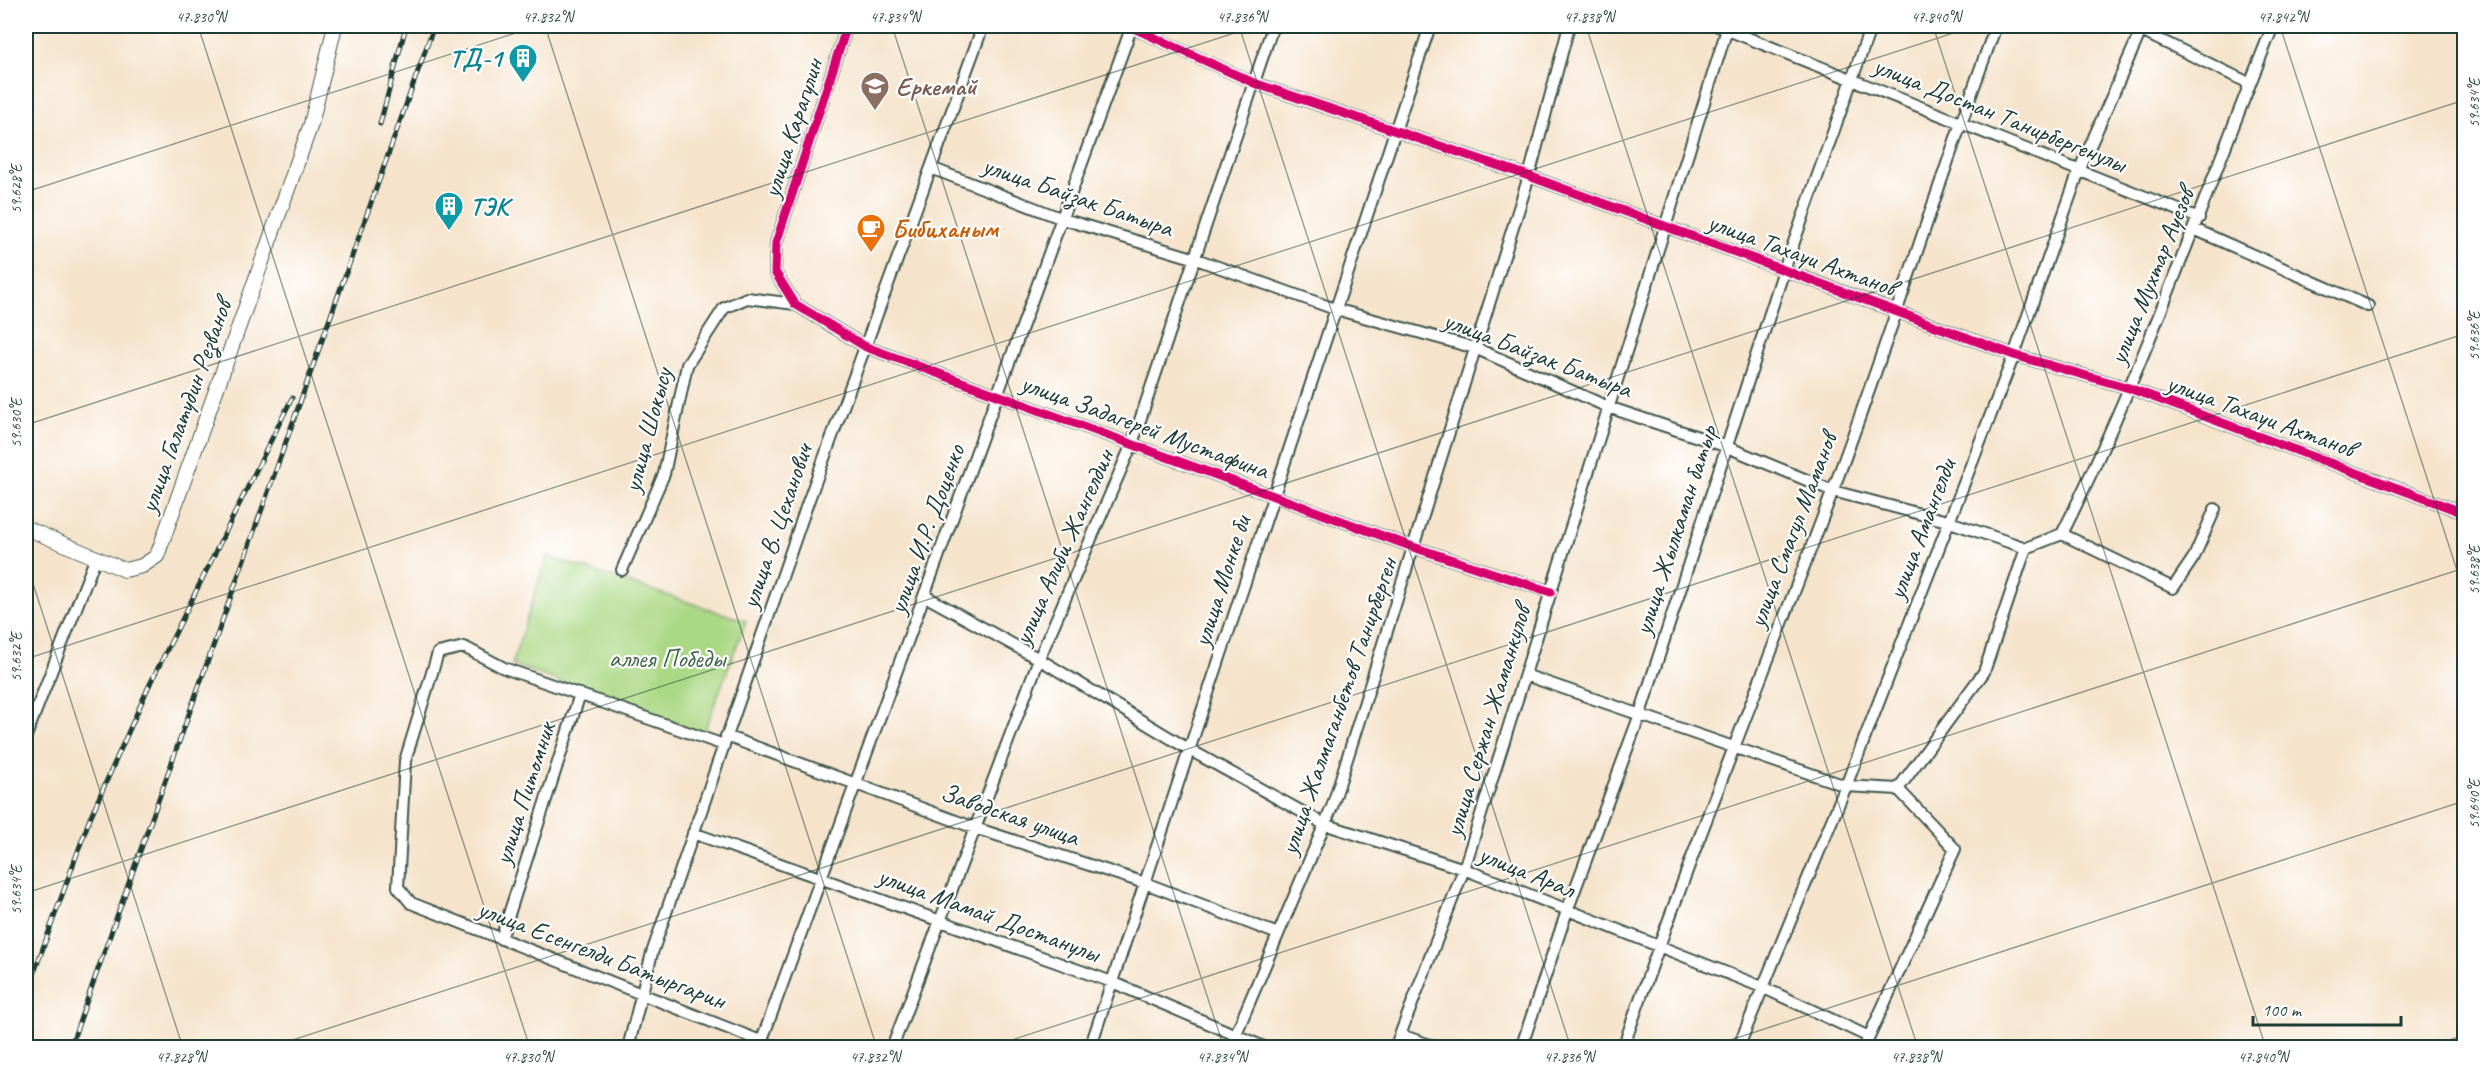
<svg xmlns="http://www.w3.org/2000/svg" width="2490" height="1073" font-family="Caveat,sans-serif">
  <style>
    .green { fill: #aad884; stroke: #648a5c; stroke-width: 1.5 }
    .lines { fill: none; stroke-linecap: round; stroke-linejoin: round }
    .street-casing { stroke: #3f564b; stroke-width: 14 }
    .secondary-casing { stroke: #3f564b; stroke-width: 16 }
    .street { stroke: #fff; stroke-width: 10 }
    .secondary { stroke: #fff; stroke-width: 14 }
    .rail-casing { stroke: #1f3d34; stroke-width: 5 }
    .rail { stroke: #fff; stroke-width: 3; stroke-dasharray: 9; stroke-linecap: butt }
    .cycleway-casing { stroke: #fff; stroke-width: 13 }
    .cycleway { stroke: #d6006c; stroke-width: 9 }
    .ticks { fill: none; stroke: #1f3d34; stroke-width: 1.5; stroke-opacity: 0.45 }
    .labels { text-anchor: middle; stroke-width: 4.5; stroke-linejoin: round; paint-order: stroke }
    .culture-label { font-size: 26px; font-weight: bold; fill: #0d838f; stroke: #fff; text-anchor: end }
    .education-label { font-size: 26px; font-weight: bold; fill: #785e54; stroke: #fff; text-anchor: start }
    .street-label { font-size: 26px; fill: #1f3d34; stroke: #fff }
    .food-label { font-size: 26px; font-weight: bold; fill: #c56008; stroke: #fff; text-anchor: start }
    .park-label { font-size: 26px; fill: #426448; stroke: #fff }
    .neatline { fill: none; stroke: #1f3d34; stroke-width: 2 }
    .ticks-label { font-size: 15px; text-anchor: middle; fill: #1f3d34 }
  </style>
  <rect width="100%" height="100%" fill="#fff"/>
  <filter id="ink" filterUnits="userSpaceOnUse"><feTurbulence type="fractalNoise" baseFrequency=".0167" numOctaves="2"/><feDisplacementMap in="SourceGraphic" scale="12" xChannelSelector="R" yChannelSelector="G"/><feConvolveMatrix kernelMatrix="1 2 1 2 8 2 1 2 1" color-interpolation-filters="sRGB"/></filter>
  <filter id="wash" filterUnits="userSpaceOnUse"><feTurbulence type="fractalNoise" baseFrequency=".008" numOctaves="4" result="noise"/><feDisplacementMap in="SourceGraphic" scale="24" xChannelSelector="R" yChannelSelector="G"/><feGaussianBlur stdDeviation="1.35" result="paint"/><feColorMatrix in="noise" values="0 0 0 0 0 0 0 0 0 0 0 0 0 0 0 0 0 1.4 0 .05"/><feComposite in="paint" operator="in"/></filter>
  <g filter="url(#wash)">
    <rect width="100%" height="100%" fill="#f5e3cb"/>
    <!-- green -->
    <path class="green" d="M547,556L746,621L703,735L512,664Z"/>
  </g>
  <g filter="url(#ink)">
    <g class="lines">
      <!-- street casing -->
      <g class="street-casing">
        <path id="street" d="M847,26L776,243L775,272L795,304L866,347L1413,547L1551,592
          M1129,26L1254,83L1529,176L2014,355L2129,388L2464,513
          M1718,26C1878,89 2038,155 2199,218
          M2131,26L2249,83
          M931,168L1063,219L1196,259L1335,309L1475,348L1608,407L1725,446L1833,491L1947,521L2026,548
          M2194,229L2368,306
          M2062,534L2173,588L2194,557L2215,509
          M622,570L664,474L687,365L724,308L747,298L795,304
          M925,596L1039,659L1190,750L1324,824L1464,869L1762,987L1867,1036
          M1525,675L1846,786L1898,789
          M26,736L96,557
          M726,736L975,828L1145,883L1278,934
          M724,745L504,668L464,647L438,653L405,761L398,887L411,903L778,1048
          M1898,789L1984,672L2026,548L2062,534C2144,370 2204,196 2273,26
          M693,833L1112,982L1266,1048
          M501,939L580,694
          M1401,1035L1439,1048
          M628,1048L652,953L808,502L983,26
          M759,1048L1132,26
          M892,1048L1039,659L1132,444L1273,26
          M1090,1048L1430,26
          M1230,1048L1332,807L1529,176L1569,26
          M1395,1048L1464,869L1728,26
          M1521,1048L1567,911L1639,717L1784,270L1871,26
          M1623,1048C1688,859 1763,676 1833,490C1891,336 1939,179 1996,26
          M1738,1048L1846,786L2014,355L2079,171L2143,26
          M1864,1048L1955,849L1898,789"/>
      </g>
      <!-- secondary casing -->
      <g class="secondary-casing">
        <path id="secondary" d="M26,528L125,570L142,566L157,556L311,124L335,26"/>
      </g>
      <!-- street -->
      <use href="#street" class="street"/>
      <!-- secondary -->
      <use href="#secondary" class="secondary"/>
      <!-- rail casing -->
      <g class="rail-casing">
        <path id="rail" d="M380,124L406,26
          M26,995L90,818L148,688L292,398
          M70,1048L434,26"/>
      </g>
      <!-- rail -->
      <use href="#rail" class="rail"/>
      <!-- cycleway casing -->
      <g class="cycleway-casing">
        <path id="cycleway" d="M847,26L776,243L775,272L795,304L866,347L1413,547L1551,592
          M1129,26L1254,83L1529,176L2014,355L2129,388L2464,513"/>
      </g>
      <!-- cycleway -->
      <use href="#cycleway" class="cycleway"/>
    </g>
  </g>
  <!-- ticks -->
  <path class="ticks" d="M198,26L530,1048M545,26L877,1048M892,26L1224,1048M1239,26L1571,1048M1586,26L1918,1048M1933,26L2266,1048M2280,26L2464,592M26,192L537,26M26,425L1256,26M26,562L183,1048M26,659L1975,26M26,893L2464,100M268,1048L2464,334M987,1048L2464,568M1706,1048L2464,801M2426,1048L2464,1035"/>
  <!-- icons -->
  <defs>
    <g id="building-pin" transform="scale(1.5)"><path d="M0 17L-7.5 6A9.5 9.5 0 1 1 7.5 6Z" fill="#0f9aa8" stroke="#fff"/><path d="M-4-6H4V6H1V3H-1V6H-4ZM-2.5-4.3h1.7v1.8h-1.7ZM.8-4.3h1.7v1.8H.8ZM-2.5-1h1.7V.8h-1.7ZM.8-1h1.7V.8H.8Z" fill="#fff"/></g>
    <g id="school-pin" transform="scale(1.5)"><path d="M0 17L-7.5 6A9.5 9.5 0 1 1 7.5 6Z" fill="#8d6e63" stroke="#fff"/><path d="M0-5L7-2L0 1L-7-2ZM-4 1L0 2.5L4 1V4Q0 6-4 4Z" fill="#fff"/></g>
    <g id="cafe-pin" transform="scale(1.5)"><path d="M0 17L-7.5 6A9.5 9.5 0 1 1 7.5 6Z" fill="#e8710a" stroke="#fff"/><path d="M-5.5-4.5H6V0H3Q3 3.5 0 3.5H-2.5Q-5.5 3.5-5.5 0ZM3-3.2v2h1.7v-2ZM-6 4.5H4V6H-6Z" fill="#fff"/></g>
  </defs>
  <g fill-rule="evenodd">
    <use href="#building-pin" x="523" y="58"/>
    <use href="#school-pin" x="875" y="86"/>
    <use href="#building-pin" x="449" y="206"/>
    <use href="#cafe-pin" x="871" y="228"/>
  </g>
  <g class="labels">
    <!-- culture labels -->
    <g class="culture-label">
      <text x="502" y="67">ТД-1</text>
      <text x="470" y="215" text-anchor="start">ТЭК</text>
    </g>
    <!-- education labels -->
    <g class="education-label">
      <text x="896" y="95">Еркемай</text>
    </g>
    <!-- street labels -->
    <g class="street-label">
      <text transform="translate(2000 114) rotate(22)" y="9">улица Достан Танирбергенулы</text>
      <text transform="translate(792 128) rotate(-72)" y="9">улица Карагулин</text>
      <text transform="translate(1078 196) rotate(19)" y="9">улица Байзак Батыра</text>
      <text transform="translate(1802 254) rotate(20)" y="9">улица Тахауи Ахтанов</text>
      <text transform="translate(2151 276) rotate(-68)" y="9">улица Мухтар Ауезов</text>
      <text transform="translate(1538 354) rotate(21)" y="9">улица Байзак Батыра</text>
      <text transform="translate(185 406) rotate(-70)" y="9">улица Галатудин Резванов</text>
      <text transform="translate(2261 415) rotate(20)" y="9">улица Тахауи Ахтанов</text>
      <text transform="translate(1145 426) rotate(20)" y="9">улица Задагерей Мустафина</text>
      <text transform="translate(647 430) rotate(-75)" y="9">улица Шокысу</text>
      <text transform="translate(776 526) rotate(-71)" y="9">улица В. Цеханович</text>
      <text transform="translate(926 529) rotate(-70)" y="9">улица И.Р. Доценко</text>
      <text transform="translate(1921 529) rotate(-69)" y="9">улица Амангелди</text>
      <text transform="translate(1675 530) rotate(-72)" y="9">улица Жылкаман батыр</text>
      <text transform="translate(1792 530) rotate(-69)" y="9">улица Смагул Маманов</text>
      <text transform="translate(1063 547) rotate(-66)" y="9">улица Алиби Жангелдин</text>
      <text transform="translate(1221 581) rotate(-72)" y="9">улица Монке би</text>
      <text transform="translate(1338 706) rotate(-71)" y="9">улица Жалмаганбетов Танирберген</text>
      <text transform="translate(1487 721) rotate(-73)" y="9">улица Сержан Жаманкулов</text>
      <text transform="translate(524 793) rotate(-72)" y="9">улица Питомник</text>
      <text transform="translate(1010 814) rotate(19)" y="9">Заводская улица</text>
      <text transform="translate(1527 871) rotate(22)" y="9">улица Арал</text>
      <text transform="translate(989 914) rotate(20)" y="9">улица Мамай Достанулы</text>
      <text transform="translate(602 954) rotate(21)" y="9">улица Есенгелди Батыргарин</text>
    </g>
    <!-- food labels -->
    <g class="food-label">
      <text x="892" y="237">Бибиханым</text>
    </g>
    <!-- park labels -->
    <g class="park-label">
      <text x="667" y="667">аллея Победы</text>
    </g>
  </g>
  <!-- margin -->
  <rect width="2490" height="1073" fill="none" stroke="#fff" stroke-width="66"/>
  <!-- scale -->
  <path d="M2253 1016v9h148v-9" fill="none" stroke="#1f3d34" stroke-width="3"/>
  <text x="2262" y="1016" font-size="18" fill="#1f3d34" stroke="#ffffff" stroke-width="4.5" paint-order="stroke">100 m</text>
  <rect x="33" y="33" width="2424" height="1007" class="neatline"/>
  <g class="ticks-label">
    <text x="201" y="22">47.830°N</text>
    <text x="548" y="22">47.832°N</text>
    <text x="895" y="22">47.834°N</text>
    <text x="1242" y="22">47.836°N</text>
    <text x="1589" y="22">47.838°N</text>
    <text x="1936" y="22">47.840°N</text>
    <text x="2283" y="22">47.842°N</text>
    <text transform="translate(2474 103) rotate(-90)" y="5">59.634°E</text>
    <text transform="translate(16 189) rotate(-90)" y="5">59.628°E</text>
    <text transform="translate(2474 336) rotate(-90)" y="5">59.636°E</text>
    <text transform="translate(16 423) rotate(-90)" y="5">59.630°E</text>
    <text transform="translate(2474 570) rotate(-90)" y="5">59.638°E</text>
    <text transform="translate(16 657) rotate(-90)" y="5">59.632°E</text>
    <text transform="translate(2474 804) rotate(-90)" y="5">59.640°E</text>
    <text transform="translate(16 890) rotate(-90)" y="5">59.634°E</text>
    <text x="181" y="1062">47.828°N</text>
    <text x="528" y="1062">47.830°N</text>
    <text x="875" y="1062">47.832°N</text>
    <text x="1222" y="1062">47.834°N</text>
    <text x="1569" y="1062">47.836°N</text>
    <text x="1916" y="1062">47.838°N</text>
    <text x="2263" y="1062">47.840°N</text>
  </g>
</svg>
